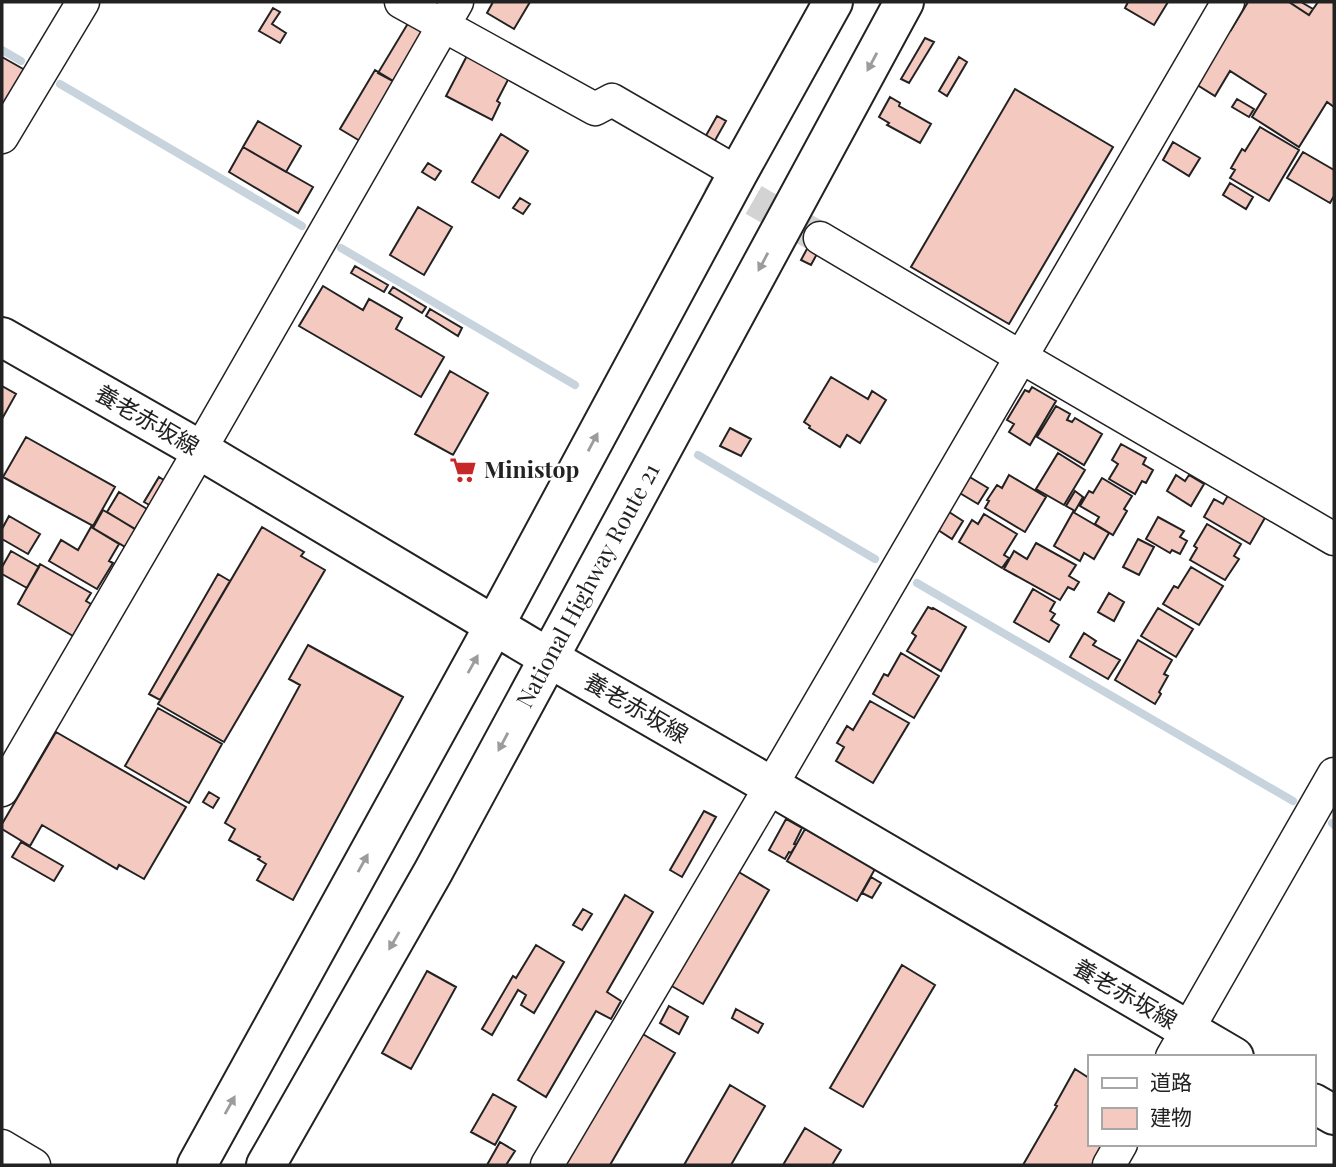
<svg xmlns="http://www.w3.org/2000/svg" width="1336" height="1167" font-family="'Playfair Display','Noto Sans JP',serif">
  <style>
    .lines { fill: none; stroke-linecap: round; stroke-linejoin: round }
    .stream { stroke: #c7d3dd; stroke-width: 8 }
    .building { fill: #f3c9c0; stroke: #222; stroke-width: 2 }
    .minor-tunnel { stroke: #d3d3d3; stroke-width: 32; stroke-dasharray: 32 16; stroke-linecap: butt }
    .minor-casing { stroke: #222; stroke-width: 35 }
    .major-casing { stroke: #222; stroke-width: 42 }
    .highway-casing { stroke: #222; stroke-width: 42 }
    .minor { stroke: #fff; stroke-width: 32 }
    .major { stroke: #fff; stroke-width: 38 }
    .highway { stroke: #fff; stroke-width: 38 }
    .oneway { fill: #9c9c9c }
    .labels { text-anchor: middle; stroke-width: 5; stroke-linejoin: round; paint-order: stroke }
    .street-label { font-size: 23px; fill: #222; stroke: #fff }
    .poi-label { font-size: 23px; font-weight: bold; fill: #222; stroke: #fff; text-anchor: start }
  </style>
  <rect width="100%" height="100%" fill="#fff"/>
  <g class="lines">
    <!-- stream -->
    <path class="stream" d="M2,50L21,61
      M60,84L302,226
      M341,248L575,385
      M698,455L875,559
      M917,583L1293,801
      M1332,823L1334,825"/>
  </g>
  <!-- building -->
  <path class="building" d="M493,2H530L514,29L487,13Z
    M1128,2H1168L1154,25L1125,8Z
    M1248,2H1289L1309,15L1318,2H1334V107L1327,102L1299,147L1252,117L1266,94L1230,71L1215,96L1194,83L1227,27L1231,30Z
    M1289,2H1301L1313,9L1309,15Z
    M273,8L280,12L272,24L286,33L280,43L259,31Z
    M413,15L434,27L400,85L378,73Z
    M925,38L934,42L909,83L901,79Z
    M470,50L511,74L497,101L500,103L492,120L446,96Z
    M2,57L25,70L2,110Z
    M959,57L967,62L947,96L939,91Z
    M375,70L400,85L365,144L340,129Z
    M1015,89L1113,147L1009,324L911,267Z
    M890,97L900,103L899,106L931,124L920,143L887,125L889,123L879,117Z
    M1237,99L1254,109L1249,117L1232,107Z
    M717,116L726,121L713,144L704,139Z
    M258,121L301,146L286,172L243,147Z
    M1260,127L1299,150L1269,201L1230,178L1235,170L1231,168L1242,149L1245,151Z
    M501,134L528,151L499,198L472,182Z
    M1173,142L1200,158L1189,176L1163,160Z
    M243,147L313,187L298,213L229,172Z
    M1303,152L1334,170V196L1330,203L1287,178Z
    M428,163L441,171L435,180L422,172Z
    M1230,183L1253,197L1246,209L1223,195Z
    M520,198L530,204L523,214L513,208Z
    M418,207L452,227L424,275L390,255Z
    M808,247L818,252L811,265L801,260Z
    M355,266L388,285L384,292L351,273Z
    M323,286L363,310L369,299L402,318L396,329L444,357L421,397L299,326Z
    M393,287L426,307L422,313L389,293Z
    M430,309L462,328L458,336L426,316Z
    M450,371L488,393L453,455L415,434Z
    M831,377L868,399L872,391L886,400L860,443L847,435L840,447L809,428L810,426L804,422Z
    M2,386L16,394L2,419Z
    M1032,387L1056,401L1030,445L1009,432L1014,424L1007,420L1025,390L1029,392Z
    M1056,406L1070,414L1067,420L1072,422L1075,418L1102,434L1084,465L1037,437Z
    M730,428L751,439L741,456L720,446Z
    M26,437L115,487L93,526L3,477Z
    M1121,444L1146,458L1143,464L1153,470L1146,483L1142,481L1135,494L1109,479L1118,464L1112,460Z
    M1058,453L1085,470L1064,505L1036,489Z
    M1009,475L1046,497L1025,532L985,508L989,501L987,500L997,485L1002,488Z
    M1176,475L1185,481L1189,475L1204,484L1191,506L1167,491Z
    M968,476L988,488L978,504L958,492Z
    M159,477L167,482L153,507L144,502Z
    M1102,478L1132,496L1124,509L1127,511L1113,535L1095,524L1099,517L1080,506L1089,491L1093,493Z
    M1233,487L1270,509L1250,544L1204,517L1214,499L1223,504Z
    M1075,491L1083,497L1075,511L1066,506Z
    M119,492L147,509L135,529L107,512Z
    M103,510L137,530L127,548L93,528Z
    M946,510L963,521L952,539L935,528Z
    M1073,512L1109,533L1094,559L1084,553L1080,561L1054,546Z
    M984,514L1017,534L1004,555L1009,558L1002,568L959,542L972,520L978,524Z
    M9,516L40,534L28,554L2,539V529Z
    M1158,517L1184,531L1180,537L1187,541L1180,554L1172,550L1170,553L1146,539Z
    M1207,524L1241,544L1234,556L1239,559L1225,580L1190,560L1197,548L1194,546Z
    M91,527L119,544L109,561L113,563L97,589L49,561L61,540L78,550Z
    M262,527L304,552L301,556L325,570L224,742L158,704Z
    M1138,539L1154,547L1139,575L1123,567Z
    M1036,543L1076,565L1069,576L1079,582L1074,590L1068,587L1060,600L1004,569L1014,551L1027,559Z
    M11,551L39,567L27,588L2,574V567Z
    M40,564L91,593L86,601L91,604L73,636L18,604Z
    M1191,567L1223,586L1199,625L1163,604L1174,586L1178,588Z
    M218,574L230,581L160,700L149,694Z
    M1033,589L1055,602L1050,611L1055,614L1051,620L1059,625L1049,642L1014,622Z
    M1109,593L1124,602L1114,621L1098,612Z
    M928,607L932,609L933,608L966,627L941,671L907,651L916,636L912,633Z
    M1158,608L1193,629L1176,657L1141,636Z
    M1084,633L1096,641L1093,645L1120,660L1108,679L1070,657Z
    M1138,640L1172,660L1164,674L1168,676L1159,692L1161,694L1155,704L1115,680Z
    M308,645L403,697L293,900L257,880L266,864L258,859L260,857L229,840L235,829L225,823L300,685L289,679Z
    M901,653L939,676L914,718L873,694L884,674L888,676Z
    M870,701L909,723L873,783L836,761L844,747L837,743L847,726L853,730Z
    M158,708L222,744L189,803L125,766Z
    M56,732L186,807L144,879L119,865L117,869L42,825L30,846L2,829V824Z
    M209,792L219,798L213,808L203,802Z
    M704,811L716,817L682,877L670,870Z
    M786,819L802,828L794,844L796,845L791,853L789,852L785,859L769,850Z
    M805,829L875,869L857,901L787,861Z
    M21,842L63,866L54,881L12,857Z
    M737,871L769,890L703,1004L670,985Z
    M871,877L881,883L872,898L862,893Z
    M625,895L653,912L607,992L621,1001L611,1019L596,1011L546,1097L518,1080Z
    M583,909L592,914L582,930L573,925Z
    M536,945L564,962L534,1013L521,1005L526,995L518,990L492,1035L482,1029L513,976L516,978Z
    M902,965L935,985L863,1107L830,1088Z
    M427,971L456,987L411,1069L382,1053Z
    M669,1006L688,1017L679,1034L660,1023Z
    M736,1009L763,1024L758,1033L732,1018Z
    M641,1033L675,1053L610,1165H564Z
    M1075,1069L1089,1078V1144H1109L1097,1165H1023L1057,1106L1055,1105Z
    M730,1085L765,1106L731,1165H684Z
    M493,1094L516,1107L495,1145L471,1132Z
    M805,1128L841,1150L832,1165H783Z
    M500,1142L515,1151L506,1165H487Z"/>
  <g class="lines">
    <!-- minor-tunnel -->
    <path class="minor-tunnel" d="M712,176L820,238"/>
    <!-- minor casing -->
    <g class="minor-casing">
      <path id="minor" d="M401,2L595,109L612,100L738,173
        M2,137L83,2
        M820,238L1021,357L1334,539
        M2,790L200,450L457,2
        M1172,1057L1334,774
        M2,1146L34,1165
        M547,1165L771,786L1228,2
        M1109,1165L1121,1144"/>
    </g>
    <!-- major casing -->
    <g class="major-casing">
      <path id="major" d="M2,337L200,450L549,658L771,786L1234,1057
        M1313,1103L1334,1115"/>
    </g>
    <!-- highway casing -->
    <g class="highway-casing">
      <g id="highway">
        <path d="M197,1165L494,626L738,173L833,2"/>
        <path id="s1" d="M266,1165L433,872L904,2"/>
      </g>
    </g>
    <!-- minor -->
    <use href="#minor" class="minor"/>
    <!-- major -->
    <use href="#major" class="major"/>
    <!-- highway -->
    <use href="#highway" class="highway"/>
  </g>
  <!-- one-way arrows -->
  <defs><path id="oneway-solid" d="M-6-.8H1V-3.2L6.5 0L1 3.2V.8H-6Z" transform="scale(1.75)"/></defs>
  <g class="oneway">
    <use href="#oneway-solid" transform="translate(872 62) rotate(118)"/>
    <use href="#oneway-solid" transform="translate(763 262) rotate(118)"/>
    <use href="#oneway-solid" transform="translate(593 442) rotate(-62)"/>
    <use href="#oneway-solid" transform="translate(473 664) rotate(-61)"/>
    <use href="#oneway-solid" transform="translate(503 742) rotate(118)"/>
    <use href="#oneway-solid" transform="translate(363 863) rotate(-61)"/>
    <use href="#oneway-solid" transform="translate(394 941) rotate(120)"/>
    <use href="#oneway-solid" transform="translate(230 1105) rotate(-61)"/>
  </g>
  <!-- icons -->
  <defs>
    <g id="supermarket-bare" transform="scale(2.1)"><path d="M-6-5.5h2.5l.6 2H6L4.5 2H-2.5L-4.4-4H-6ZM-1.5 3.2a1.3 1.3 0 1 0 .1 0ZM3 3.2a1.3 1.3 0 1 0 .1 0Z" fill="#c62828" stroke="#fff" stroke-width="2.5" paint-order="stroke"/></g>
  </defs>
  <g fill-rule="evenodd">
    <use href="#supermarket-bare" x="463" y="470"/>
  </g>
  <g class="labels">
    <!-- street labels -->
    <g class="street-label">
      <text transform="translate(147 420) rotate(30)" y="8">養老赤坂線</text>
      <text dy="8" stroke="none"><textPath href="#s1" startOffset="663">National Highway Route 21</textPath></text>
      <text transform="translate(636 708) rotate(30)" y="8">養老赤坂線</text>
      <text transform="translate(1125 994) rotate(30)" y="8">養老赤坂線</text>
    </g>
    <!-- poi labels -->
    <g class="poi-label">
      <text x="484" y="478">Ministop</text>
    </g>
  </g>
  <!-- border -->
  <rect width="1336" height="1167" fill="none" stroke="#222222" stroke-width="7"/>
  <!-- legend -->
  <rect x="1088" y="1055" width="228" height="91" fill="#ffffff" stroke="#a7a7a7" stroke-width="2"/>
  <rect x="1102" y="1078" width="35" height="10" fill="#ffffff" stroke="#a7a7a7" stroke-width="2"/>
  <text x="1150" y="1090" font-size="21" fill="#222222">道路</text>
  <rect x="1102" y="1108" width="35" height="21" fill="#f3c9c0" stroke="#a7a7a7" stroke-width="2"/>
  <text x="1150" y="1125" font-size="21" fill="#222222">建物</text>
</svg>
